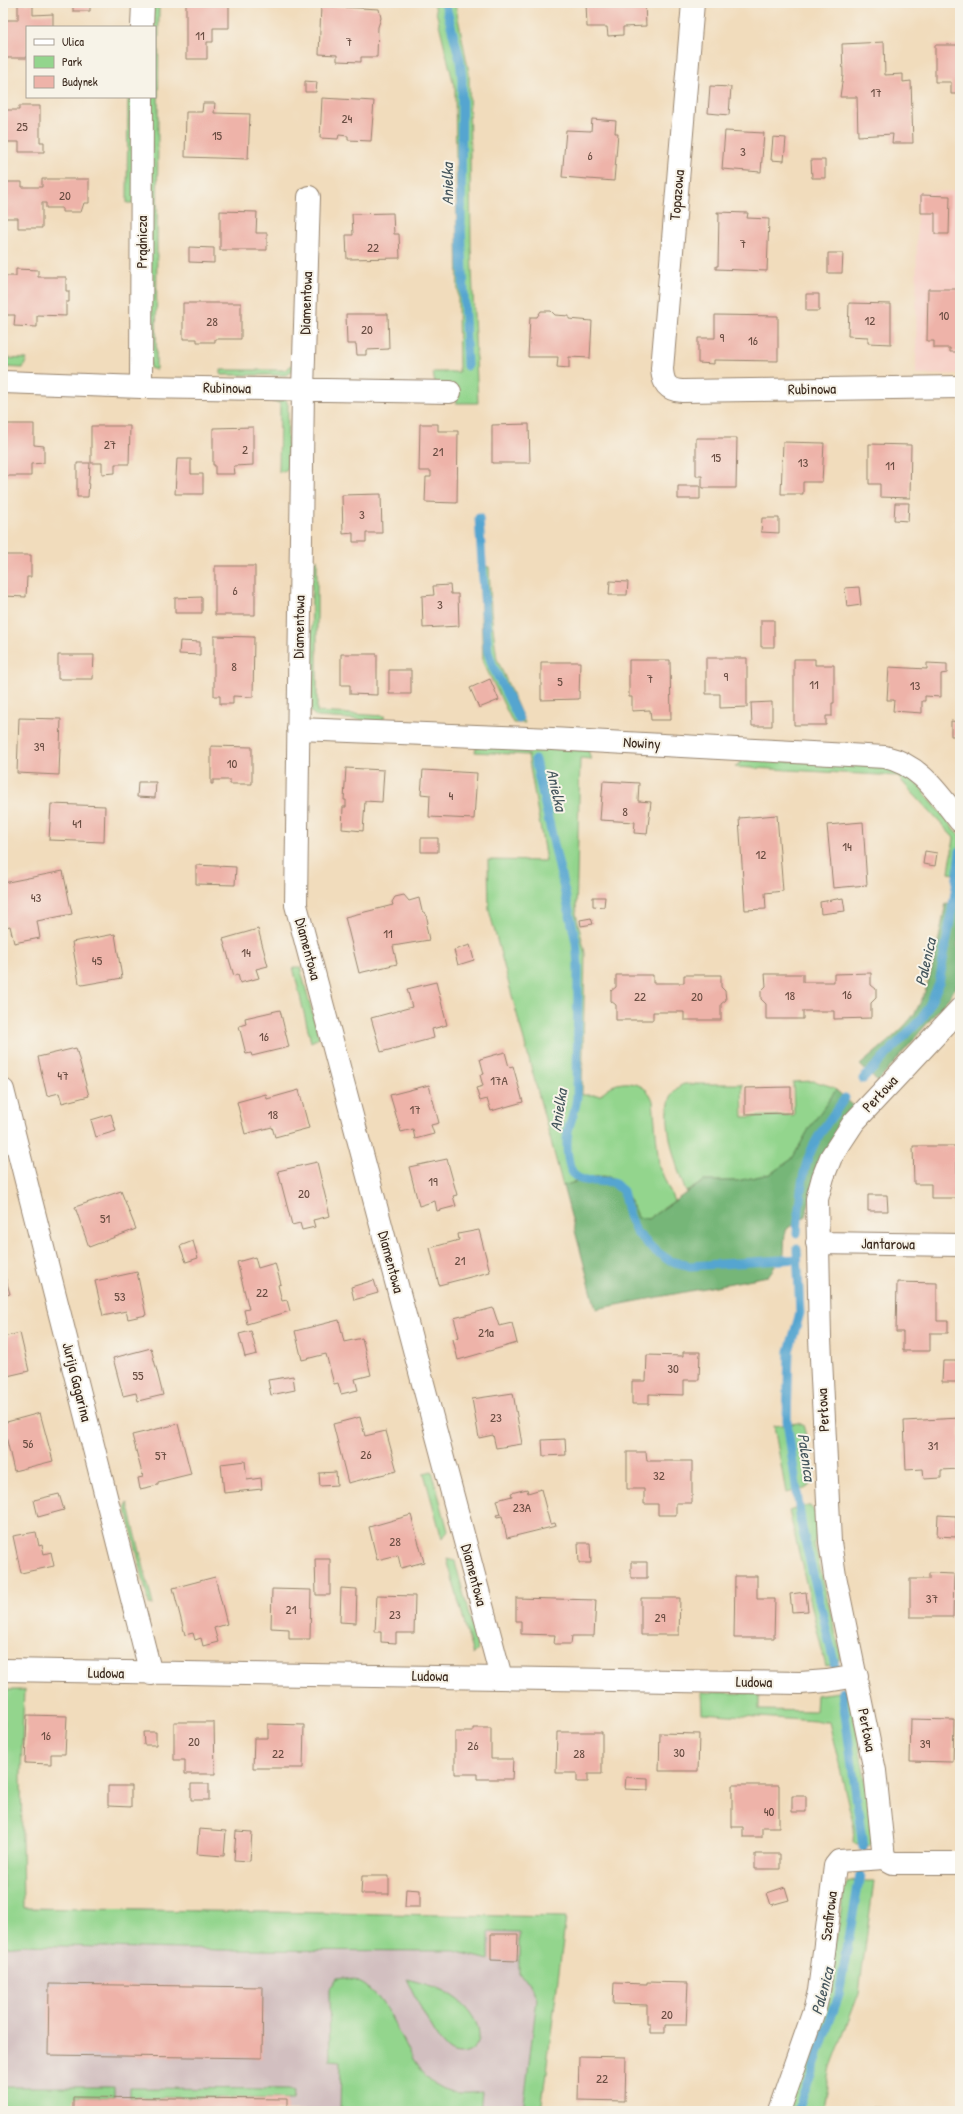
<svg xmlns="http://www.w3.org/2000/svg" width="963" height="2114" font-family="'Patrick Hand',sans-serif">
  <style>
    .built { fill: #f7d1c8 }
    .industrial { fill: #d2bfc0 }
    .green { fill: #93d58d; stroke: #678056 }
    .forest { fill: #76b678; stroke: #58704b }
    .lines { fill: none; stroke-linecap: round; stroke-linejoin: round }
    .stream { stroke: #55a5d0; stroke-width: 9 }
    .building { fill: #eeb3a9 }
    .minor-casing { stroke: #96836d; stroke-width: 24 }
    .minor { stroke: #fff; stroke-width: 22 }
    .labels { text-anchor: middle; stroke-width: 4; stroke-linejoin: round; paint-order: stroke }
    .number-label { font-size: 13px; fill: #684c41 }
    .street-label { font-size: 15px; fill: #3b2a1e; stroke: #f7f3e8 }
    .water-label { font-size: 16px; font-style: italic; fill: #44555c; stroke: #f7f3e8 }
  </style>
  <rect width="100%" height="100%" fill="#f7f3e8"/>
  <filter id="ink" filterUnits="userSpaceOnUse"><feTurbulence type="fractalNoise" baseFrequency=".025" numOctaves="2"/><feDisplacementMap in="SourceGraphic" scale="8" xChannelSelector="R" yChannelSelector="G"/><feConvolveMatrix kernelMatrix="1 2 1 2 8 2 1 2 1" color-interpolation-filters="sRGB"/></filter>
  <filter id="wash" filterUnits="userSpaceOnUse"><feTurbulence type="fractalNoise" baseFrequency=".012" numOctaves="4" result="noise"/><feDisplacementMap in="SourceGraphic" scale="16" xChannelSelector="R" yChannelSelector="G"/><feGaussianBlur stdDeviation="0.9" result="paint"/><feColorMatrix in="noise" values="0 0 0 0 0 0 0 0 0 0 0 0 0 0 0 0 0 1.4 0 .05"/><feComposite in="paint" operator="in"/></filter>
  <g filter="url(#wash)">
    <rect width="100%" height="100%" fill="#f1dcbc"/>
    <!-- built -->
    <path class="built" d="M960,191V374L916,375L917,192Z"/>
    <!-- industrial -->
    <path class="industrial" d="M3,1907L566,1917L541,2111H3Z"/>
    <!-- green -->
    <path class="green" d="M152,3H159L156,370L150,368L151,97H155V27H152Z
      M434,3H455L469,73L471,247L478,403H456L452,386L435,385L433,372H459L455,90Z
      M128,97H136L135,203H127Z
      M3,358L27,359L23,368L3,367Z
      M296,361C296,369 293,372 286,375H221V370H286Z
      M276,395L285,397L288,405L287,470L279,472L280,403L273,402Z
      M317,559V712L385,716L383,721L317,717L311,712L312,564Z
      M479,566L489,567L491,612L497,659L525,723H513L483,662Z
      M476,747L588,750L591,759L580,758L576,914L585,953L582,1095H601C614,1077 647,1079 653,1101L659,1166L674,1201L648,1219L637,1217C619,1168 609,1171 563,1186L489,910L488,860L546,861L528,755L475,752Z
      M749,759L881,766L896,769L916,783L960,836V875L949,873L954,838L897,776L735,767L741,762Z
      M293,967H300L319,1038L311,1042Z
      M814,1081L833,1087L836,1090L810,1127L792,1159L770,1174L737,1181H704L686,1192C677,1169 651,1096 684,1084H742L743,1117L794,1115L793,1082Z
      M798,1423L803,1425L805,1432L810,1485L805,1489L786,1493L774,1426Z
      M432,1471L448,1531L442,1539L424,1473Z
      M128,1503L153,1605L149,1604L126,1507Z
      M803,1506H810C819,1514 818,1533 814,1543L841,1656L837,1664L826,1667L789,1511Z
      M447,1559L455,1561L478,1650L473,1655Z
      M3,1690H24L21,1774L23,1908L566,1917L541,2111H523L537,1998L529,1982L519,1974V1932L489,1931V1960L455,1951L221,1950L24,1945L3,1947Z
      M846,1691L851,1701L864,1772L872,1838L871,1844L868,1846L853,1843L854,1828L829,1722L702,1713L701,1692L759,1694V1710L815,1711L816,1695Z
      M855,1881H874L859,1993L831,2067L822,2111H787L835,1947L844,1891L847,1883Z
      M344,1977C404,1988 396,2079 452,2092C462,2094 472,2093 482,2092L480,2111H340L341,2061L330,2060L329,1990L337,1978Z
      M407,1979C424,1984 441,1987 455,1998C466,2005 479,2022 479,2035C479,2053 458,2060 446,2048C430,2032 418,2000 407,1979Z
      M6,2087H114V2097H74L73,2111H3V2090Z
      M130,2088L289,2089L294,2091L293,2099L130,2097Z"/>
    <!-- forest -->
    <path class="forest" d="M946,903L958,905L960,909V933L957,946L960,949V979L951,995L878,1082L860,1065C876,1051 908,1027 917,1009C933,981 939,935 946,903Z
      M836,1090L855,1107L818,1163L806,1216L785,1230L784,1254L768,1276L596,1309L563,1186C609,1171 619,1168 637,1217L648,1219L704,1181H737L770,1174L792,1159L810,1127Z"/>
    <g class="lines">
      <!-- stream -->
      <path class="stream" d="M445,3L460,60L462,79L461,224L467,366
        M479,518L488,652L493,667L519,719
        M535,760L576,942L578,965L577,1095C576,1111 571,1117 568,1131C566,1143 566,1174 580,1179C589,1182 603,1181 613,1182L623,1191L629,1216L636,1232L654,1250L670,1261L690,1266L797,1259
        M863,1079L924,1016L939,984L956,887L960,851
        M797,1233C799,1209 800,1185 807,1162C814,1138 831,1118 845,1098
        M797,1249L800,1313L789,1351L787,1421L802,1528L835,1666
        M842,1692L863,1847
        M798,2111L839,1995L860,1875"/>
    </g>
    <g id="blocks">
      <!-- building -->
      <path class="building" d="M73,3H90V11H73Z
        M186,3H223V6H229V28H213V42H207V59H186Z
        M586,3H645L646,26L623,27V35L608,36L607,27H587Z
        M18,4H33V15L53,14V27H27V58H3V20H18Z
        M321,6L379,9L381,18L378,27L377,57H361V62L337,61V55L319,54Z
        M884,42L885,75L903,74V82L911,81L913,143H892L893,134L858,136L857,97H840L843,75L842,44Z
        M935,45H960V94H951V82H935Z
        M305,81L317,82L316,92H305Z
        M710,86L731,87L729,115L708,113Z
        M322,98L374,101L371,141L348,140V136L339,135L338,139L320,138Z
        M203,103H215L214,113L250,114L248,159L185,157L186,112H202Z
        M19,106H40V142H44V152H19V142H3V110H19Z
        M592,119L616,121L615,133H618L614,181L562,177L566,130L591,131Z
        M725,131L764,133L761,172L722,169Z
        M773,137L786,138L784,161L771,160Z
        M811,160H825V178H812Z
        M42,179H89V203H84L81,212H62V208H46V203H42V228H18V218H3V182H22V187H42Z
        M921,195L950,196L949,234H935V213H921Z
        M220,211L257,212L256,233H267V250H220Z
        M717,212L748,213L747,218L769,219L767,271L716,269V266H718L719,213H717Z
        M393,213L394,234H399L400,258L347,259L346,235H353L352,214Z
        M189,247L214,248V263L189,262Z
        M828,253H843L842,273H828Z
        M16,269L38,270V277H66V291H69V302H66V316L37,315V327L14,326L15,315H3V276H16Z
        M928,289H960V352H950V348H934V341H927Z
        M806,294H819V311H806Z
        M183,303H241V339H215V342H197V339H183Z
        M849,303L891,304V344L868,343V337L848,336Z
        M541,311H551L555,315L569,316V319L592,321L590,358L569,357V368L557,367L558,357H528L530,317H537Z
        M346,314H388L389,349L366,350V355H357L356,344H347Z
        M715,315L778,316V361L714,360V364L698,363V338H715Z
        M3,424H34V445L44,446V463L31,464V476H3Z
        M420,424H438V431H458L457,503L425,502L426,477H431V471H419Z
        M529,424L530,463H492V425Z
        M91,426H130L129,464H115V473L102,474V463H91Z
        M253,427V465L234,466L235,474H215V465H213V428Z
        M696,438H737L736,488H702V476H696Z
        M783,442L824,443L822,482H803V494H781Z
        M869,444L911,445L910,498L880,497V484H869Z
        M177,459H191V474H203V494H175Z
        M77,463H90L88,497H77Z
        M678,486H700V499H678Z
        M381,494L382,533H366V542H353V533L343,534L342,495Z
        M895,503H909L908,521L894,520Z
        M762,518H779V533L761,532Z
        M3,555H31V577H27L26,597L3,596Z
        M215,566H255V615H215Z
        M610,581L628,582L627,595H609Z
        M450,585L451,594H458L459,626L423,628L422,596L434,595L433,586Z
        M859,587L861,605L847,607L845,588Z
        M202,597V613H175V598Z
        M761,620H774V647H761Z
        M214,636L254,637L253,697L233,696V704H220V696H214Z
        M180,641L200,642V655L179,654Z
        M341,654H377V695L350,694V685H341Z
        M58,655H94L93,679H58Z
        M706,658H747V707L720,708V694H706Z
        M794,659H815V665H834V703H832V716H826V725H794Z
        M629,660H670L671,720H651L650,710L632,711V697H629Z
        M541,662H580L579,699L541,700Z
        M927,663L947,664V673L941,674V697L925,696V701H922V713L893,711L894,700H887L889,667L927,669Z
        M389,670H411V694H389Z
        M490,679L499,700L479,708L470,688Z
        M772,702V726H752L751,703Z
        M19,718L61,719L59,775L17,773Z
        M951,721L960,722V736H951Z
        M211,746L252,747V784H230V780H213V784H211Z
        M346,768L384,770L382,802L365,801L363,831L342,829L343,807H346V800H344Z
        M423,770L477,773L474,819L429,817L430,795L421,794Z
        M603,781L639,783L638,801L651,802L647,834L634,833L635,822L600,820Z
        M138,782H156L155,798L137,797Z
        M51,804L105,806L104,842L49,840Z
        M777,815L783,891L765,893L766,909L745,910L739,818Z
        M863,822L867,885L833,888L827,825Z
        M421,838H438V852H421Z
        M925,851L937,853L935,866L923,864Z
        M196,865L236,867L235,885L196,884Z
        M63,871L72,914L37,921L40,938L14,943L10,926L6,927L3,911V883Z
        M404,895L409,901L419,898L422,911L426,914L428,923L426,925L429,940L393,946L397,964L359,973L345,917L393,905L392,902L395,897Z
        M593,897H605L604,907L593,906Z
        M843,898L845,911L821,914L820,902Z
        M591,918L593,924L581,926L580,920Z
        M258,929L268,966L256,969L259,978L240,983L238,974L234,976L223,939Z
        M115,934L122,978L82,985L79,983L72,942Z
        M470,945L474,960L458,965L454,950Z
        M871,973V985L876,989V998L871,1003V1018L834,1019V1011H803V1019H766V1004L761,999V991L766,986L765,974H803V982H834V974Z
        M616,975H653V983H684V975H721V987L725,991L726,1000L721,1004V1020H684V1012H653V1020H616V1005L611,1001V991L616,987Z
        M436,982L447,1025L432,1029L434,1038L381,1052L371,1018L412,1007L407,989Z
        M280,1010L289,1047L252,1056L251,1053L246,1054L239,1026L246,1024L245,1018Z
        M76,1048L89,1096L62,1103L59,1093L47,1096L38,1057Z
        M505,1052L509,1067L513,1066L523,1102L491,1111L487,1099L480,1101L476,1088L483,1086L480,1075L484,1074L480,1059Z
        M429,1085L439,1123L431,1125L434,1134L415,1139L413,1129L401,1132L390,1095Z
        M791,1087V1113L745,1114V1088Z
        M299,1090L309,1128L275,1137L272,1127L245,1134L237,1102L266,1094L267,1099Z
        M111,1114L116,1131L96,1137L91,1120Z
        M913,1146H957V1198H931V1184H914Z
        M447,1159L457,1195L453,1196L456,1206L437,1211L435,1201L419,1206L409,1167Z
        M317,1162L330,1216L313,1220L315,1227L302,1230L300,1223L292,1225L278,1171Z
        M121,1191L136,1229L89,1247L75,1207Z
        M868,1195H887L888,1211H868Z
        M479,1230L490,1272L439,1285L430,1248L459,1240L458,1234Z
        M193,1241L198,1258L186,1262L180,1246Z
        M255,1257L258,1268L275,1263L281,1284L278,1285L282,1301L287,1300L290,1311L247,1324L244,1310L249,1309L237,1262Z
        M3,1269L10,1294L3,1296Z
        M137,1272L146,1315L128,1319L126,1311L103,1316L95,1281Z
        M374,1280L378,1293L354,1300L351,1287Z
        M897,1282L937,1283V1321H948V1333H930V1351H903V1332H896Z
        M493,1308L499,1326L512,1323L517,1343L458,1360L453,1339L459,1337L454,1318Z
        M339,1320L344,1342L362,1338L371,1375L355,1379L358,1390L341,1394L338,1383L334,1384L326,1354L302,1360L295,1331Z
        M251,1331L257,1354L245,1357L239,1334Z
        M20,1333L29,1371L3,1377V1337Z
        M151,1348L163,1395L138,1401L136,1393L123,1396L113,1358Z
        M683,1352H700L699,1380H684V1395L649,1394V1404H632V1381H646L647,1355L683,1356Z
        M943,1361H960V1382H942Z
        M293,1376L295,1390L271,1395L268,1380Z
        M513,1393L522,1444L496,1448L493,1435L479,1438L472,1399Z
        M40,1413L53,1461L14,1471L3,1423Z
        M360,1417L365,1436L386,1431L397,1471L348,1483L333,1424Z
        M960,1418V1469L941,1470V1478L924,1479L923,1469L906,1470L904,1421Z
        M178,1424L191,1474L158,1482V1485L140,1489L138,1478L143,1477L132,1435Z
        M565,1439L566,1455L543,1456L542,1440Z
        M627,1452H646L647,1461H692V1503H676V1515H658V1504H644V1489H627Z
        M245,1461L247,1480L261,1478L262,1489L224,1493L221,1464Z
        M336,1472L337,1485L320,1486L319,1473Z
        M527,1489L528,1493L541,1489L550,1524L555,1523L556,1526L507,1538L502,1516L497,1517L496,1515L501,1514L497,1500L512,1496L511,1493Z
        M59,1494L64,1510L38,1517L34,1500Z
        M411,1515L424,1562L401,1568L398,1555L377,1560L369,1527Z
        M938,1515L956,1516V1537L937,1536Z
        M36,1532L39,1546L42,1545L44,1554L51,1552L54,1566L21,1573L13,1536Z
        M578,1543H590L591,1563H579Z
        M315,1559H330V1595H316Z
        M631,1562H647V1578H631Z
        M929,1573L954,1574L953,1617H910V1579H929Z
        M735,1576H757V1599H775L774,1638H734Z
        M215,1577L227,1624L214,1628L218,1642L203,1646L201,1638L195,1640L193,1633L185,1635L173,1588Z
        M341,1588L357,1589L356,1623L340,1622Z
        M272,1589L311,1590L310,1639H289V1629L271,1628Z
        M806,1592L808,1611L792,1612L790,1594Z
        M377,1595L415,1596L414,1633H396V1643L381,1642V1632H375Z
        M516,1598L596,1600L594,1636H572L571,1644H554L555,1635L521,1634V1621H516Z
        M641,1598H680L679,1635H641Z
        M27,1715L67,1716L65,1754H51V1764L25,1763Z
        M911,1719L954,1720L953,1762L910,1761Z
        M174,1722H214L215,1774H185V1760H174Z
        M268,1724L304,1725L303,1768H253L254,1738H268Z
        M473,1728H491V1759H513L512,1779H477V1774H455V1732H473Z
        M143,1732H156V1745H144Z
        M557,1732H602V1774H588V1782H577V1773H556Z
        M660,1733L699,1734L698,1771H659Z
        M626,1777L648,1778V1790L625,1789Z
        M191,1784H209V1800H191Z
        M732,1785H779V1827H762V1837H743V1827H732Z
        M108,1786H131V1807L108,1806Z
        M792,1796H806V1812H792Z
        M199,1829L226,1831L224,1856L197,1854Z
        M236,1831L252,1832L250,1861L234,1860Z
        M755,1854H780V1869H755Z
        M362,1876H389V1894H361Z
        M785,1887L789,1900L771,1905L767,1893Z
        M406,1889L420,1890V1907H405Z
        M491,1934H518L517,1961L491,1960Z
        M647,1982L688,1983L686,2025H665V2033H650V2024H647V2005L613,2004L614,1983L647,1984Z
        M49,1984L263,1987L262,2058L48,2055Z
        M579,2056L626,2057L625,2101L578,2100Z
        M73,2097L287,2099V2111H73Z
        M863,2108L911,2109V2111H863Z"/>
    </g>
  </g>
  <g filter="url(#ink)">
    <use href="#blocks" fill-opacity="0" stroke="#96836d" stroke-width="1"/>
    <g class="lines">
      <!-- minor casing -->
      <g class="minor-casing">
        <path id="minor" d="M693,3L662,369C663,383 667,390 682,391L960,387
          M142,27L143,3
          M309,197L303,390L296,905L501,1677
          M3,382L141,387L450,392
          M141,387L142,97
          M298,729L552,739L885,757C921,765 938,794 960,821
          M3,1090L151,1674
          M817,1243L960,1245
          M3,1670L800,1683L827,1681L857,1676
          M884,1858L875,1771L835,1576L830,1542L820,1338L817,1199L823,1177L831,1157L854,1122L960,1009
          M779,2111L815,2008L819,1991L835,1866L839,1861L884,1858L893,1863H960"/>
      </g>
      <!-- minor -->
      <use href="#minor" class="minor"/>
    </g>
  </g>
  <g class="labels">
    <!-- number labels -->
    <g class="number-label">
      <text x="200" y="40">11</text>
      <text x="349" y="46">7</text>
      <text x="876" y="97">17</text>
      <text x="347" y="123">24</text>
      <text x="22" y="131">25</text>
      <text x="217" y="140">15</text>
      <text x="743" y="156">3</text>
      <text x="590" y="160">6</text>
      <text x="65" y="200">20</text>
      <text x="743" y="248">7</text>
      <text x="373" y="252">22</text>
      <text x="944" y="320">10</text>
      <text x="870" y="325">12</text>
      <text x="212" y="326">28</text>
      <text x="367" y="334">20</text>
      <text x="722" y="342">9</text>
      <text x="753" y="345">16</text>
      <text x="110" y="449">27</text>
      <text x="245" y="454">2</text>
      <text x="438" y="456">21</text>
      <text x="716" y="462">15</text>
      <text x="803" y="467">13</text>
      <text x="890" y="470">11</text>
      <text x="362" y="519">3</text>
      <text x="235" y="595">6</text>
      <text x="440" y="609">3</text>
      <text x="234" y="671">8</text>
      <text x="726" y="681">9</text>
      <text x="650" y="683">7</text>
      <text x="560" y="686">5</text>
      <text x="814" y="689">11</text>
      <text x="915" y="690">13</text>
      <text x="39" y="751">39</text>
      <text x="232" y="768">10</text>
      <text x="451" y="800">4</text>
      <text x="625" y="816">8</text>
      <text x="77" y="828">41</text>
      <text x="847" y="851">14</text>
      <text x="761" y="859">12</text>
      <text x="36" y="902">43</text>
      <text x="388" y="938">11</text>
      <text x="246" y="957">14</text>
      <text x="97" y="965">45</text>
      <text x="847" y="999">16</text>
      <text x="790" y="1000">18</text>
      <text x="640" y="1001">22</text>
      <text x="697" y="1001">20</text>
      <text x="264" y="1041">16</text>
      <text x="63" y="1080">47</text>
      <text x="499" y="1085">17A</text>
      <text x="415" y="1114">17</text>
      <text x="273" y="1119">18</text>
      <text x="433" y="1186">19</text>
      <text x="304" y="1198">20</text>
      <text x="105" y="1223">51</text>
      <text x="460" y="1265">21</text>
      <text x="262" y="1297">22</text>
      <text x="120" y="1301">53</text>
      <text x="486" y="1337">21a</text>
      <text x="673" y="1373">30</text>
      <text x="138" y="1380">55</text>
      <text x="496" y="1422">23</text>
      <text x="28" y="1448">56</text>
      <text x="933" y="1450">31</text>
      <text x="366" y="1459">26</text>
      <text x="161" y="1460">57</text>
      <text x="659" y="1480">32</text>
      <text x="522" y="1512">23A</text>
      <text x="395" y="1546">28</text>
      <text x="932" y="1603">37</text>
      <text x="291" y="1614">21</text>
      <text x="395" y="1619">23</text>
      <text x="660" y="1622">29</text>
      <text x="46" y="1740">16</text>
      <text x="194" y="1746">20</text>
      <text x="925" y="1748">39</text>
      <text x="473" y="1750">26</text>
      <text x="679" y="1757">30</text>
      <text x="278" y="1758">22</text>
      <text x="579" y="1758">28</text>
      <text x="769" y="1816">40</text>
      <text x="667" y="2019">20</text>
      <text x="602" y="2083">22</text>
    </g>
    <!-- street labels -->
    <g class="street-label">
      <text transform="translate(677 195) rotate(-85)" y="5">Topazowa</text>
      <text transform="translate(142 242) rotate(-90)" y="5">Prądnicza</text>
      <text transform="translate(306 303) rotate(-88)" y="5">Diamentowa</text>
      <text transform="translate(227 388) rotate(1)" y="5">Rubinowa</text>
      <text transform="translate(812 389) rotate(-1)" y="5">Rubinowa</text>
      <text transform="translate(299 627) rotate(-89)" y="5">Diamentowa</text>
      <text transform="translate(642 743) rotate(3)" y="5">Nowiny</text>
      <text transform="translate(308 949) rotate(75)" y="5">Diamentowa</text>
      <text transform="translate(880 1094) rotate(-47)" y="5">Perłowa</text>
      <text transform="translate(888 1244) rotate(1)" y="5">Jantarowa</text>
      <text transform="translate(391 1262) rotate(75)" y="5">Diamentowa</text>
      <text transform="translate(77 1382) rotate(76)" y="5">Jurija Gagarina</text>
      <text transform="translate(823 1410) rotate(-93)" y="5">Perłowa</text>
      <text transform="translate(474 1575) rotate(75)" y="5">Diamentowa</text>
      <text transform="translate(106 1673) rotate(1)" y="5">Ludowa</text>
      <text transform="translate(430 1676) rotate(1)" y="5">Ludowa</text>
      <text transform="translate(754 1682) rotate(1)" y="5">Ludowa</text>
      <text transform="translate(867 1730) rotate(79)" y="5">Perłowa</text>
      <text transform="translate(829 1916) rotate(-83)" y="5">Szafirowa</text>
    </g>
    <!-- water labels -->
    <g class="water-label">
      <text transform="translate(447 184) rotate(-90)" y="6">Anielka</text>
      <text transform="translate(557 790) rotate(77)" y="6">Anielka</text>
      <text transform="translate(925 962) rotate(-77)" y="6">Palenica</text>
      <text transform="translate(558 1110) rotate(-81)" y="6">Anielka</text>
      <text transform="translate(807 1457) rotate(82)" y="6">Palenica</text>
      <text transform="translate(822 1991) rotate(-75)" y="6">Palenica</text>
    </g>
  </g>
  <!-- margin -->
  <rect width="963" height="2114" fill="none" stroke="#f7f3e8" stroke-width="16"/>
  <!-- legend -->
  <rect x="26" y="26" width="130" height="72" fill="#f7f3e8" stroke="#aca397"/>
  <rect x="34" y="39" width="20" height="6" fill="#ffffff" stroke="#aca397"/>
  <text x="62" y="46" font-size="12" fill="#3b2a1e">Ulica</text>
  <rect x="34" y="56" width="20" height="12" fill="#93d58d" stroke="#aca397"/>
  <text x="62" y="66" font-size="12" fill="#3b2a1e">Park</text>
  <rect x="34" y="76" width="20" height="12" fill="#eeb3a9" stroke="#aca397"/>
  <text x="62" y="86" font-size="12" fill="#3b2a1e">Budynek</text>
</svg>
